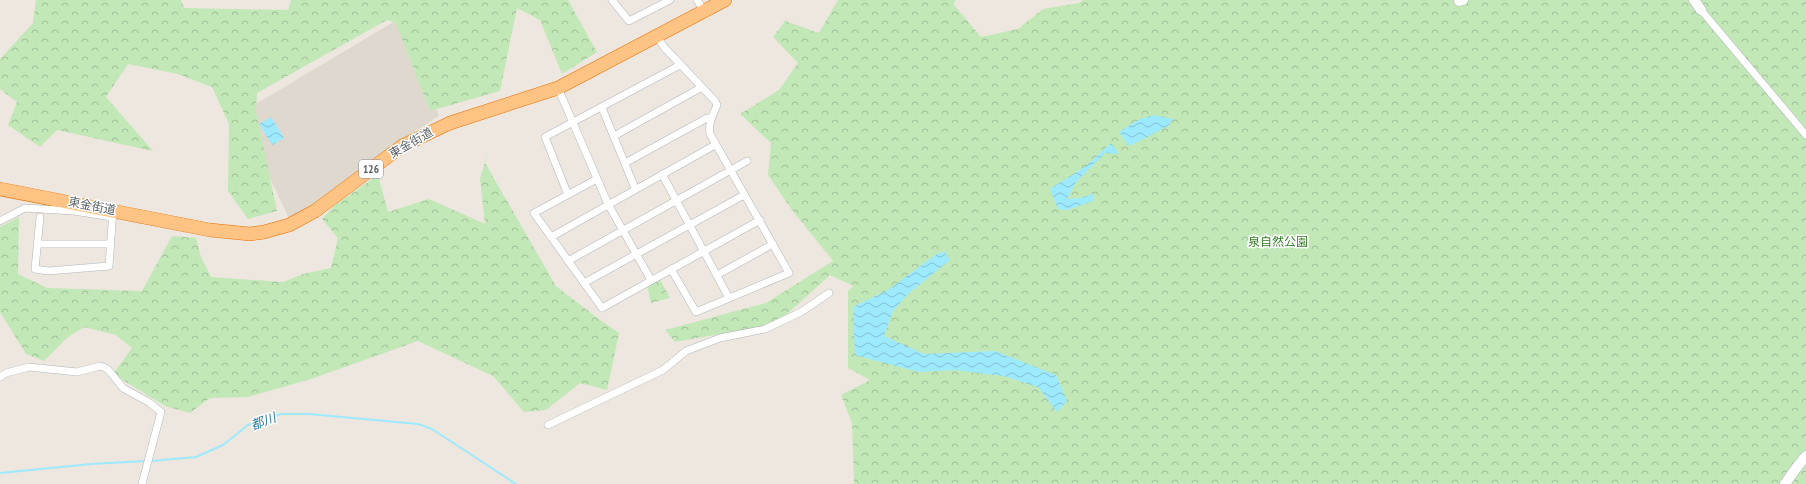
<svg xmlns="http://www.w3.org/2000/svg" width="1806" height="484" font-family="'PT Sans Narrow','Noto Sans JP',sans-serif">
  <style>
    .education { fill: #dfd8cf }
    .forest { fill: url(#forest-crowns) }
    .water { fill: url(#water-waves) }
    .lines { fill: none; stroke-linecap: round; stroke-linejoin: round }
    .stream { stroke: #9deaff; stroke-width: 2 }
    .street-casing { stroke: #b0b5b9; stroke-width: 8 }
    .secondary-casing { stroke: #b1b7bc; stroke-width: 11 }
    .highway-casing { stroke: #ec6e00; stroke-width: 14 }
    .street { stroke: #fff; stroke-width: 7 }
    .secondary { stroke: #fff; stroke-width: 10 }
    .highway { stroke: #ffc484; stroke-width: 13 }
    .labels { text-anchor: middle; stroke-width: 3; stroke-linejoin: round; paint-order: stroke }
    .shield { fill: #fff; stroke: #8a8f91; stroke-width: 1 }
    .shield-label { font-size: 11px; font-weight: bold; fill: #585f62 }
    .street-label { font-size: 12px; fill: #585f62; stroke: #fff }
    .park-label { font-size: 12px; fill: #398129; stroke: #fff }
    .water-label { font-size: 13px; font-style: italic; fill: #2a7ea0; stroke: #fff }
  </style>
  <defs>
    <pattern id="forest-crowns" width="20" height="18" patternUnits="userSpaceOnUse"><rect width="20" height="18" fill="#c2e8b7"/><path d="M2 6a3 3 0 1 1 6 0M12 15a3 3 0 1 1 6 0" fill="none" stroke="#a0bf98"/></pattern>
    <pattern id="water-waves" width="16" height="10" patternUnits="userSpaceOnUse"><rect width="16" height="10" fill="#9deaff"/><path d="M0 5q4-4 8 0t8 0" fill="none" stroke="#83c1d2"/></pattern>
  </defs>
  <rect width="100%" height="100%" fill="#ede7df"/>
  <!-- education -->
  <path class="education" d="M402,17L439,116L399,142L304,212L289,218L239,114Z"/>
  <!-- forest -->
  <path class="forest" d="M36,0H181L184,8L288,10L291,0H568L597,52L562,74L540,20L517,8L500,91L430,111L396,23L387,20L257,93L256,112L277,211L248,219L228,191L229,124L212,87L178,74L128,64L106,97L153,151L57,130L40,147L8,125L17,102L0,89V59L33,23Z
    M838,0H955L954,5L981,37L1018,29L1043,9L1079,3L1083,0H1806V484H854L852,423L841,395L870,380L848,368V291L854,286L830,275L776,324L675,342L665,330L766,303L833,261L792,210L768,175L771,143L740,114L779,90L798,63L773,37L785,21L819,33Z
    M489,148L485,163L556,286L600,320L619,333L607,390L580,383L546,410L524,412L493,376L418,341L311,379L248,397L210,398L190,413L165,406L113,374L132,348L116,335L84,327L68,337L44,361L26,354L0,312V227L19,217L18,274L47,288L142,291L172,236L196,238L201,257L211,277L283,282L303,274L331,268L338,238L322,219L335,205L378,175L388,212L429,199L485,224L480,179Z
    M659,278L670,298L651,303L647,285Z"/>
  <!-- water -->
  <path class="water" d="M1155,115L1173,119L1168,126L1132,145H1128L1119,132L1140,119Z
    M271,117L284,138L272,145L259,124Z
    M1111,143L1119,154L1105,153L1076,182L1067,199L1080,198L1093,194V201L1067,210L1058,209L1050,189L1086,166Z
    M944,251L950,260L909,293L893,311L884,336L924,354L995,351L1056,375L1067,401L1057,412L1038,387L1004,376L954,370L919,372L855,355L853,307L888,290L935,255Z"/>
  <g class="lines">
    <!-- stream -->
    <path class="stream" d="M151,461L196,457L223,445L248,425L263,419L281,414H309L418,424L432,429L516,484
      M0,473L91,464L146,461"/>
    <!-- street casing -->
    <g class="street-casing">
      <path id="street" d="M612,0L629,21L670,0
        M697,0L704,11
        M1701,10L1806,135
        M657,37L664,47L715,101L717,105C713,115 708,123 710,134L789,273L696,312L671,269
        M558,88L608,204L651,280
        M602,108L635,188
        M614,136L702,87
        M625,163L707,118H711
        M662,174L729,298
        M597,179L534,213L602,308L760,220
        M568,195L545,137L680,65
        M40,217L35,269L48,271L109,266L113,210
        M0,221L25,208L74,211L112,217
        M551,237L715,145
        M37,244H110
        M568,261L747,161
        M717,275L773,244
        M584,283L744,195
        M0,377L6,373L29,367L77,372L100,366L106,368L111,373L123,388L150,403L161,412L142,484
        M548,425L663,370L686,351L720,338L765,329L801,312L829,293"/>
    </g>
    <!-- secondary casing -->
    <g class="secondary-casing">
      <path id="secondary" d="M1694,0L1701,10
        M1459,1L1463,0
        M1785,484L1797,467L1806,456"/>
    </g>
    <!-- highway casing -->
    <g class="highway-casing">
      <path id="highway" d="M0,189L210,230L250,234L264,232L289,225L315,211L402,146L450,123L558,88L725,0"/>
    </g>
    <!-- street -->
    <use href="#street" class="street"/>
    <!-- secondary -->
    <use href="#secondary" class="secondary"/>
    <!-- highway -->
    <use href="#highway" class="highway"/>
  </g>
  <g class="labels">
    <!-- shield labels -->
    <rect class="shield" x="359" y="160" width="24" height="18" rx="3"/>
    <g class="shield-label">
      <text x="371" y="173">126</text>
    </g>
    <!-- street labels -->
    <g class="street-label">
      <text transform="translate(411 143) rotate(-30)" y="4">東金街道</text>
      <text transform="translate(92 206) rotate(11)" y="4">東金街道</text>
    </g>
    <!-- park labels -->
    <g class="park-label">
      <text x="1278" y="246">泉自然公園</text>
    </g>
    <!-- water labels -->
    <g class="water-label">
      <text transform="translate(263 421) rotate(-21)" y="5">都川</text>
    </g>
  </g>
</svg>
